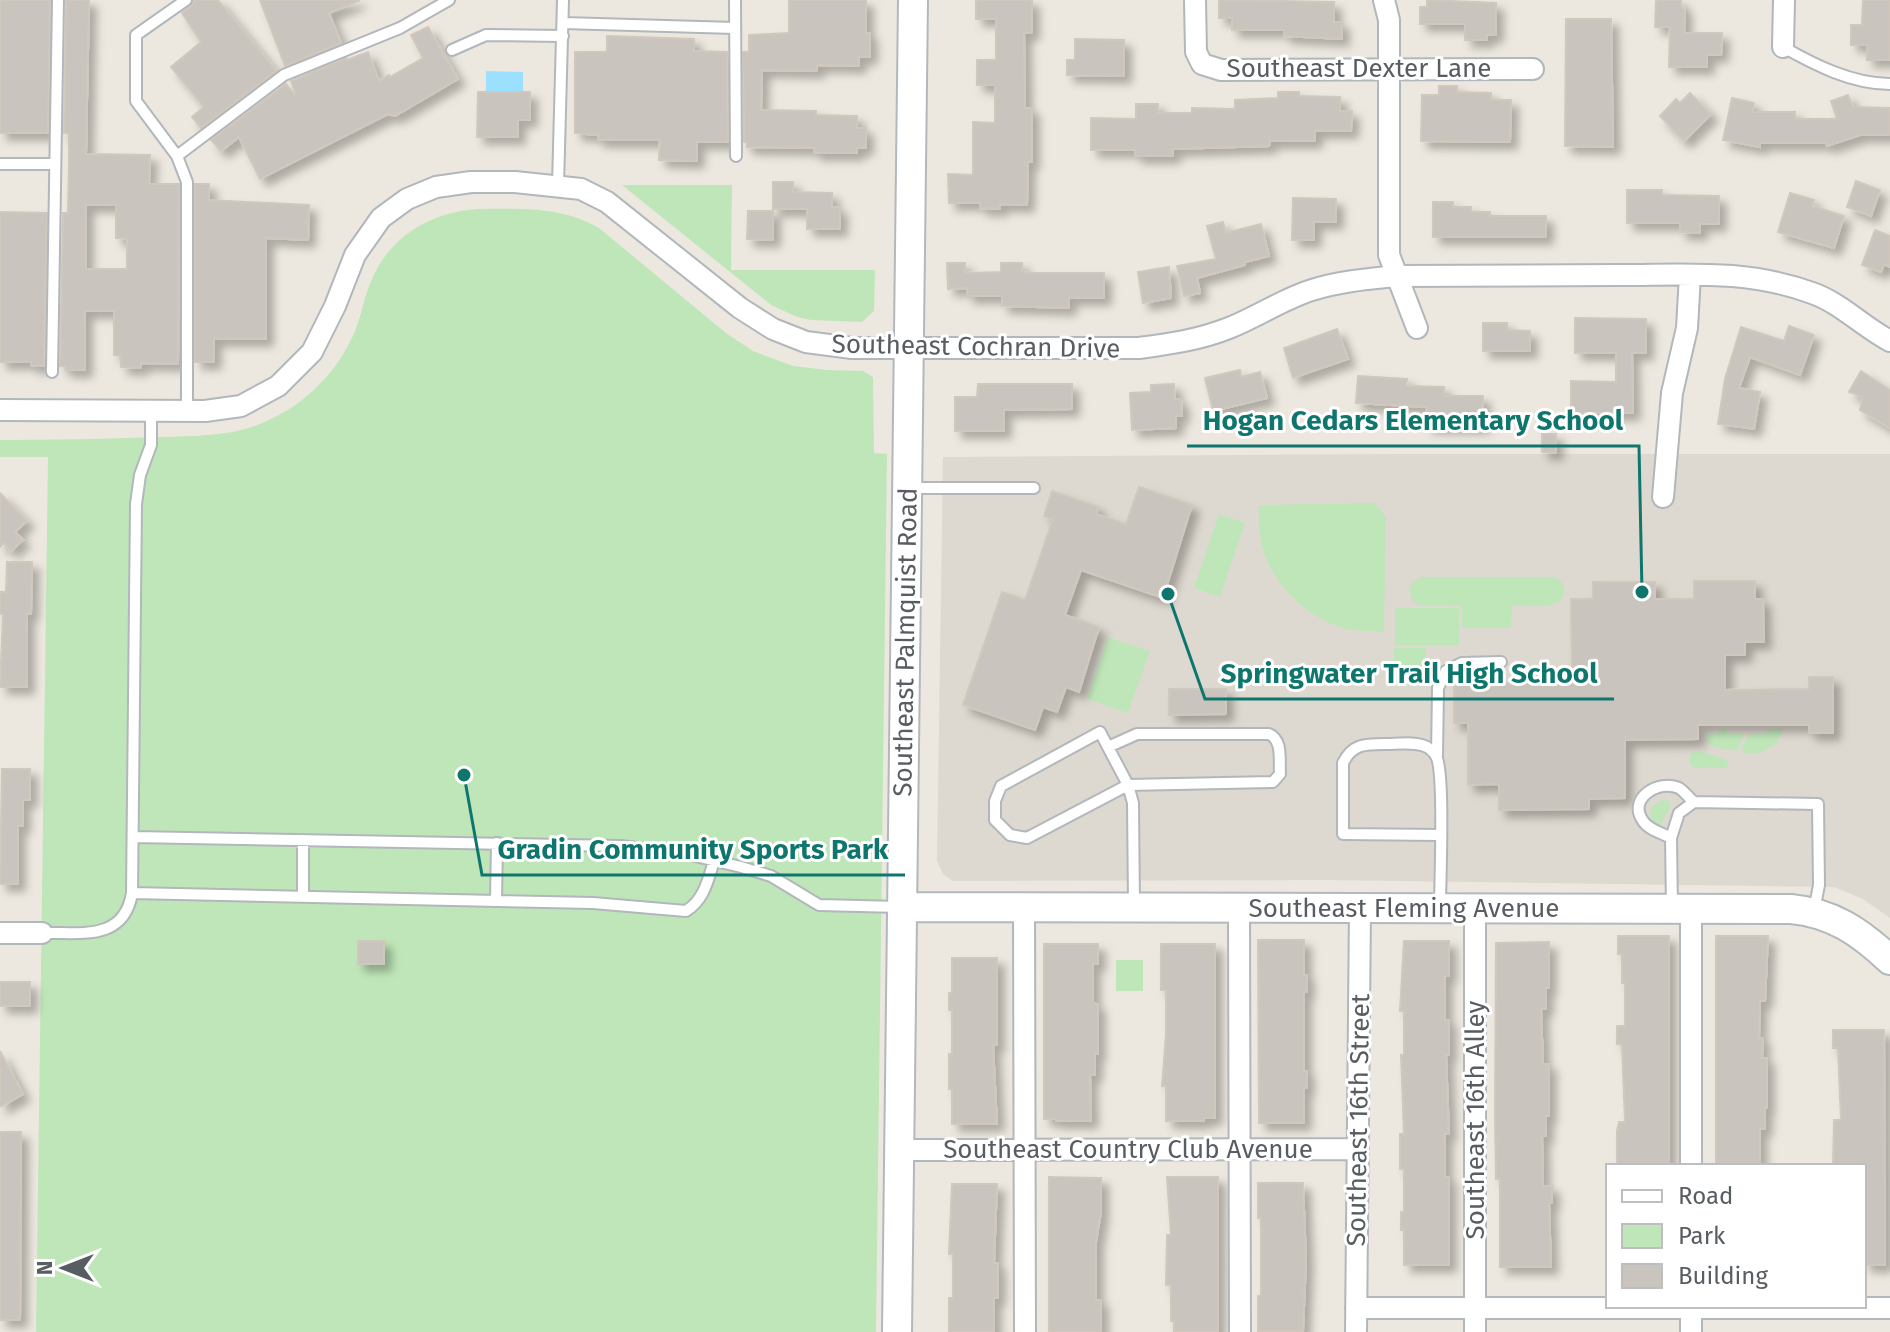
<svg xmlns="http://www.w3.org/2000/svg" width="1890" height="1332" font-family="'Fira Sans',sans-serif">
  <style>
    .education { fill: #ded9d0 }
    .green { fill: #bfe6b9 }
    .water { fill: #9ce0ff }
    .building { fill: #c9c5be; stroke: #d1c8bd; stroke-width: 2; fill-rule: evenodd; filter: url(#shadow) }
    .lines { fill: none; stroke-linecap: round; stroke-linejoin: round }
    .lane-casing { stroke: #b2b7bb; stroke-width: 14 }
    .street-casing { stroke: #b2b7bb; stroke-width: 24 }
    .secondary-casing { stroke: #b3b8bd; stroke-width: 32 }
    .lane { stroke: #fff; stroke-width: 10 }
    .street { stroke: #fff; stroke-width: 20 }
    .secondary { stroke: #fff; stroke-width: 28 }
    .labels { text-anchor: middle; stroke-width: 6; stroke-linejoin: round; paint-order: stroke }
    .street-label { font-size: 26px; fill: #585d61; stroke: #fff }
    .leader { fill: none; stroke: #0f766e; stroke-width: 3 }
    .callout-dot { fill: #0f766e; stroke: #fff; stroke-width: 3 }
    .callout-label { font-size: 28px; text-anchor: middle; font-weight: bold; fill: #0f766e; stroke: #fff; stroke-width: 6; stroke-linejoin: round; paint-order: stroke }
  </style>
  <defs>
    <filter id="shadow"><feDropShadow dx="7" dy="7" stdDeviation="4" flood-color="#0004"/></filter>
  </defs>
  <rect width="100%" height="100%" fill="#ece8df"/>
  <!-- education -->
  <path class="education" d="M1395,454H1890V918L1863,899L1834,887L1329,880L953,881L943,874L937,861L943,457Z"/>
  <!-- green -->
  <path class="green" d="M622,185H732L731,270H875L874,311L862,322L811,320L797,317L771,305Z
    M478,209C521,209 560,206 599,228L726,333L753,351L793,366L827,370L863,371L873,377L874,453L887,454L876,1332H36L48,457H0V440C53,440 106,439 159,437C196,436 233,437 267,421C306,404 339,370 355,331C362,314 364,296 372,279C391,235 432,212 478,209Z
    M1375,503L1386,517L1384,632C1373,631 1363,631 1352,630C1308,622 1267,581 1260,537C1259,527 1259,516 1259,505Z
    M1219,514L1245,523L1220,597L1194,588Z
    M1420,577H1555C1561,581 1566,586 1564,594C1559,612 1526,604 1512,606L1511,628H1462V610L1460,606L1419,605L1412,600L1409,587Z
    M1395,608H1459V645H1395Z
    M1108,637L1150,651L1128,713L1087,699Z
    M1394,648H1426V685H1394Z
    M1719,729H1726L1727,733H1745L1736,751L1714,747L1706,741L1708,734L1719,733Z
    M1767,729H1783L1776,744L1757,754L1743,753L1742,747L1749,733H1767Z
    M1700,751L1727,760L1729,766L1725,768H1694L1689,763V757L1693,752Z
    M1663,800L1669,801L1671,806L1661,824L1657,825L1650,817L1651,807Z
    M1116,960H1143V991H1116Z"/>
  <!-- water -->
  <path class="water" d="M486,71L523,72V91H486Z"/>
  <!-- building -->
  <path class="building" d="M0,0H50L48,133H0Z
    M66,0H89L86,154L150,155L149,184H179L178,364L141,363V368L121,367V355H114V311H85V370H66V366H60L63,213H68L69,164V133H64ZM86,205H116V238L127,239V269H86Z
    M194,0H218L276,71L201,128L192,117L204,107L171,67L201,42L182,13L191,6Z
    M260,0H358L359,1L329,13L341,43L285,66Z
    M789,0H866V33H870V57H859V66L817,65V71L762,70L761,110L816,111V115L857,116V128H866V148H857V153H814V148L747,147V142H744L743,52H749V35L789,33Z
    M976,0H1032V33H1024L1025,108H1032V162H1028L1027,205L1000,204V209L980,208V203H949L948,174L973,175V122L995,123V85H977V60H996V19H976Z
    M1219,0L1334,2V22H1342V39L1284,36V30H1232V18H1219Z
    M1427,0L1496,3V35H1487V40H1465V24H1420V7H1427Z
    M1656,0H1681V6L1685,10L1684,33H1722L1721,55H1707V67H1669L1670,27H1655Z
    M1863,0H1890V60H1867V45H1851V25H1862Z
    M1566,19H1611L1613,147L1565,146Z
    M428,27L458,79L395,116L388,114L260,179L239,137L221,151L211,140L286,84L297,98L291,81L346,58L347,60L368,52L379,81L389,75L390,77L423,58L411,35Z
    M607,36L694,39V51L727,52L728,142H697V161L659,160L660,140H598V135L575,133V52H607Z
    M1075,39L1124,40V76L1067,75V60H1075Z
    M1439,86H1457V92L1491,93V100H1511L1510,142L1421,141L1422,95H1439Z
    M478,92H530V120H518V137H477Z
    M1278,92H1299V96L1340,97V111H1352L1351,131H1315V141H1270L1269,146L1173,149V156H1135V150H1091V118L1136,119V104H1158V113H1192V108L1235,109V100L1278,98Z
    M1690,93L1711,114L1684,141L1660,116L1676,99L1680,103Z
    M1848,95L1853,107L1890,108V135H1860L1827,146L1826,143H1760V147L1723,140L1732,98L1754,103L1752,112H1795V119H1837L1831,101Z
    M1856,181L1880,190L1871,216L1847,207Z
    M773,182H793V192L832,193V207H840V229H807V209H773Z
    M195,184H209V200L309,205L308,240L266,238V339H214V362H195Z
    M1627,190H1662V195L1719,196V224H1700V233L1680,232V223H1627Z
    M1790,193L1814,200L1812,206L1844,216L1834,248L1778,232Z
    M1293,198L1336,199V222H1314V240H1292Z
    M1433,202H1453V207H1471V212H1490V216H1546V237H1433Z
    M748,211H773V240L747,239Z
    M0,212L47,213L44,366H31V362H0Z
    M1223,222L1226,233L1261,224L1269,256L1245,262V265L1197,278L1200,293L1184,296L1177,266L1216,259L1207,226Z
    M1875,230L1890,236V267L1884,264L1881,272L1862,265Z
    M947,263H965V273L1001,272V263H1022V272L1027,273H1104V298H1069V308L1002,306V296H967V288L948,289Z
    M1169,267L1171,298L1143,303L1138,272Z
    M1575,318L1646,319V353H1632L1633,413H1571V381L1616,382V353H1575Z
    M1483,323H1507V330L1530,331V351H1483Z
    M1789,326L1814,335L1800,375L1750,357L1739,388L1760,392L1754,429L1718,424L1725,379L1741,327L1784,341Z
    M1337,329L1348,359L1293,378L1284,348Z
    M1240,370L1241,377L1260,372L1267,398L1213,411L1205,378Z
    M1861,371L1890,390V428L1860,410L1863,397L1849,392Z
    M1358,376L1407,379L1406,386L1444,387V396H1483L1482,426H1426L1427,407L1356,403Z
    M978,384H1072V409L1004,410V431H955V397H977Z
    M1174,384L1175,399H1181L1182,416H1176V428L1132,430L1130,393L1151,392V385Z
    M1542,434H1556V453L1542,452Z
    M1139,487L1192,505L1163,598L1081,570L1065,615L1099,627L1079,692L1066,687L1057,712L1043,707L1035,730L963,705L1002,592L1025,600L1053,519L1044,516L1052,491L1098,507L1096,514L1126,524Z
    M0,493L27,521L15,532L23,540L11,551L4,543L0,547Z
    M7,562H32L31,614H27V687H0L3,614H0V592H6Z
    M1694,581H1755V599H1763L1764,642H1745V655H1725V690L1809,689V677H1833V733H1809V725H1698V739L1625,740V798L1589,799V809L1499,810V784L1468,785V723H1454V683H1524V676H1572L1571,599H1593V582H1655V599H1694Z
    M1169,689H1226V714L1169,715Z
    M2,769H30V800H23V826H18V884H0Z
    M1618,936H1669V1166H1617V1131L1619,1122H1625L1622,1044H1617V1026H1625V983H1622V954H1618Z
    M1716,936H1768L1765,1001H1760L1759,1038H1763L1762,1058H1767V1108H1765V1129H1760V1166H1716Z
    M1258,940H1304V975H1307V992H1304V1071H1307V1088H1304V1123H1259Z
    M358,941H384V964H358Z
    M1404,941H1449V976H1445V1020H1449V1055H1446L1449,1134H1445V1177H1449V1265H1404V1230H1401V1212H1404V1169H1400V1134H1404L1401,1055H1404V1011H1400Z
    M1549,942V988H1546V1009H1541L1543,1064H1549V1116H1546V1136H1542L1543,1186H1552V1203H1549L1551,1267H1500V1179H1496L1495,1116L1496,943Z
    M1044,944H1098V964H1093V1002L1098,1005V1054H1095V1075H1090L1091,1121H1056V1119H1044Z
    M1161,944H1215V1118H1204V1121H1166V1086H1162L1166,1034V990H1161Z
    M952,958H997V1045H993L997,1124H952V1089H949V1054H952V1010H949V993H952Z
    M0,982H30V1006H0Z
    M1833,1030H1884L1885,1265H1864V1166H1833L1834,1120H1841L1838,1048H1833Z
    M0,1051L23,1094L0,1107Z
    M0,1132H21L20,1320H0Z
    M1049,1177L1101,1178V1212L1096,1242V1300H1101V1332H1049Z
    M1167,1177H1218V1332H1174V1321H1171V1285H1166L1167,1235H1171Z
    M1258,1183H1303L1306,1261L1303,1331H1258V1296H1261V1218H1258Z
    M952,1184H997L994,1263H998V1298H994V1332H949V1298H953V1254H949Z"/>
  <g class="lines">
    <!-- lane casing -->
    <g class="lane-casing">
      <path id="lane" d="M735,0L736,156
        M563,23L735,28
        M1783,47C1815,65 1852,84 1890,84
        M452,50L486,35L563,36
        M177,156L136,101V35L186,0
        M0,164H55
        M558,185L563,0
        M52,372L58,0
        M151,411V445L140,475L136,504L132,893L593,903L686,911C704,900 708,880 714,861
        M187,411V182L177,156L284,75L400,28L449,0
        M909,488H1034
        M1108,747L1137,734H1269C1283,740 1279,760 1280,774L1273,782L1128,785L1027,838L1010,835L995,820V801L1001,786L1100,732L1128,785L1133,803L1134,906
        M1437,756L1438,688L1446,671L1462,663L1501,662
        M1440,835L1343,834V763C1352,744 1365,744 1384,744C1397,744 1416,741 1427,747C1431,750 1434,752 1436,756C1445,771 1440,882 1440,906
        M133,837L621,846L687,854L741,867L771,876L819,905L900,907
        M1671,838C1662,833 1649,830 1643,821C1627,798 1659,779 1679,788C1684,791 1690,799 1694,802
        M303,896V840
        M496,900L497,843
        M1672,908L1671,838L1679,813L1694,802L1818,804L1819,885L1814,911
        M42,933C80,932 124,942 132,893"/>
    </g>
    <!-- street casing -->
    <g class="street-casing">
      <path id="street" d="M1195,0L1196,52L1202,64L1221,70L1533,69
        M1384,0L1389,20V255L1417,328
        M1783,47L1784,0
        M0,410L205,411L241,406L278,386L312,352L335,306L355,255L381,218L407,199L436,187L471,182H515L581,189L607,202L740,308L773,329L806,342L852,348H1139C1169,344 1199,340 1229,328C1257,317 1283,299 1312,290C1340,281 1369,279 1397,276C1471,276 1545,276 1618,275C1686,275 1747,269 1812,293C1841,303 1863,327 1890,341
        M1663,497L1672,393L1687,328L1690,275
        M1024,908L1025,1332
        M1239,908L1240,1332
        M1691,909V1166
        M0,933H42
        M899,1150L1358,1149
        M1691,1306V1332
        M1356,1308H1890
        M1356,1332L1360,908
        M1475,1332V908"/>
    </g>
    <!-- secondary casing -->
    <g class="secondary-casing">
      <path id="secondary" d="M902,907L1791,909C1833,913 1860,932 1890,960
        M897,1332L913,0"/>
    </g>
    <!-- lane -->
    <use href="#lane" class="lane"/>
    <!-- street -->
    <use href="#street" class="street"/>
    <!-- secondary -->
    <use href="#secondary" class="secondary"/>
  </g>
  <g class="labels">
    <!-- street labels -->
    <g class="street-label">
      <text x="1359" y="77">Southeast Dexter Lane</text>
      <text transform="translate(976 346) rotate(1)" y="9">Southeast Cochran Drive</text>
      <text transform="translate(905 642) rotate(-89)" y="9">Southeast Palmquist Road</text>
      <text x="1404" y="917">Southeast Fleming Avenue</text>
      <text transform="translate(1358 1120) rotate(-89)" y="9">Southeast 16th Street</text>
      <text transform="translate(1475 1120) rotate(-90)" y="9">Southeast 16th Alley</text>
      <text x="1128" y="1158">Southeast Country Club Avenue</text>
    </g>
  </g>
  <!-- callouts -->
  <path class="leader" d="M1642 592L1639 446H1187M1168 594L1205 699H1614M464 775L482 875H905"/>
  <g class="callout-dot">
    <circle cx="1642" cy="592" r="8"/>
    <circle cx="1168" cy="594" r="8"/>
    <circle cx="464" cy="775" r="8"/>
  </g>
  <g class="callout-label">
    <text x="1413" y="430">Hogan Cedars Elementary School</text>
    <text x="1409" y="683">Springwater Trail High School</text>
    <text x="693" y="859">Gradin Community Sports Park</text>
  </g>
  <!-- legend -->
  <rect x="1606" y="1164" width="260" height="144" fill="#ffffff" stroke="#bcbec0" stroke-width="2"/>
  <rect x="1622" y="1190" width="40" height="12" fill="#ffffff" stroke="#bcbec0" stroke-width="2"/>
  <text x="1678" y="1204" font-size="24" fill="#585d61">Road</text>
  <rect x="1622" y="1224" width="40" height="24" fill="#bfe6b9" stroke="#bcbec0" stroke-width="2"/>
  <text x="1678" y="1244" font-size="24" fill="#585d61">Park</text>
  <rect x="1622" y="1264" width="40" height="24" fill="#c9c5be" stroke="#bcbec0" stroke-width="2"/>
  <text x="1678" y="1284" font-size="24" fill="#585d61">Building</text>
  <!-- north arrow -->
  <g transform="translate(64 1268) rotate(270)" stroke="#ffffff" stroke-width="6" paint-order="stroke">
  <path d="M0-6L14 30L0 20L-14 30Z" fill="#585d61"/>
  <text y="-12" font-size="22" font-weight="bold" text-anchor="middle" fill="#585d61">N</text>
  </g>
</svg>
